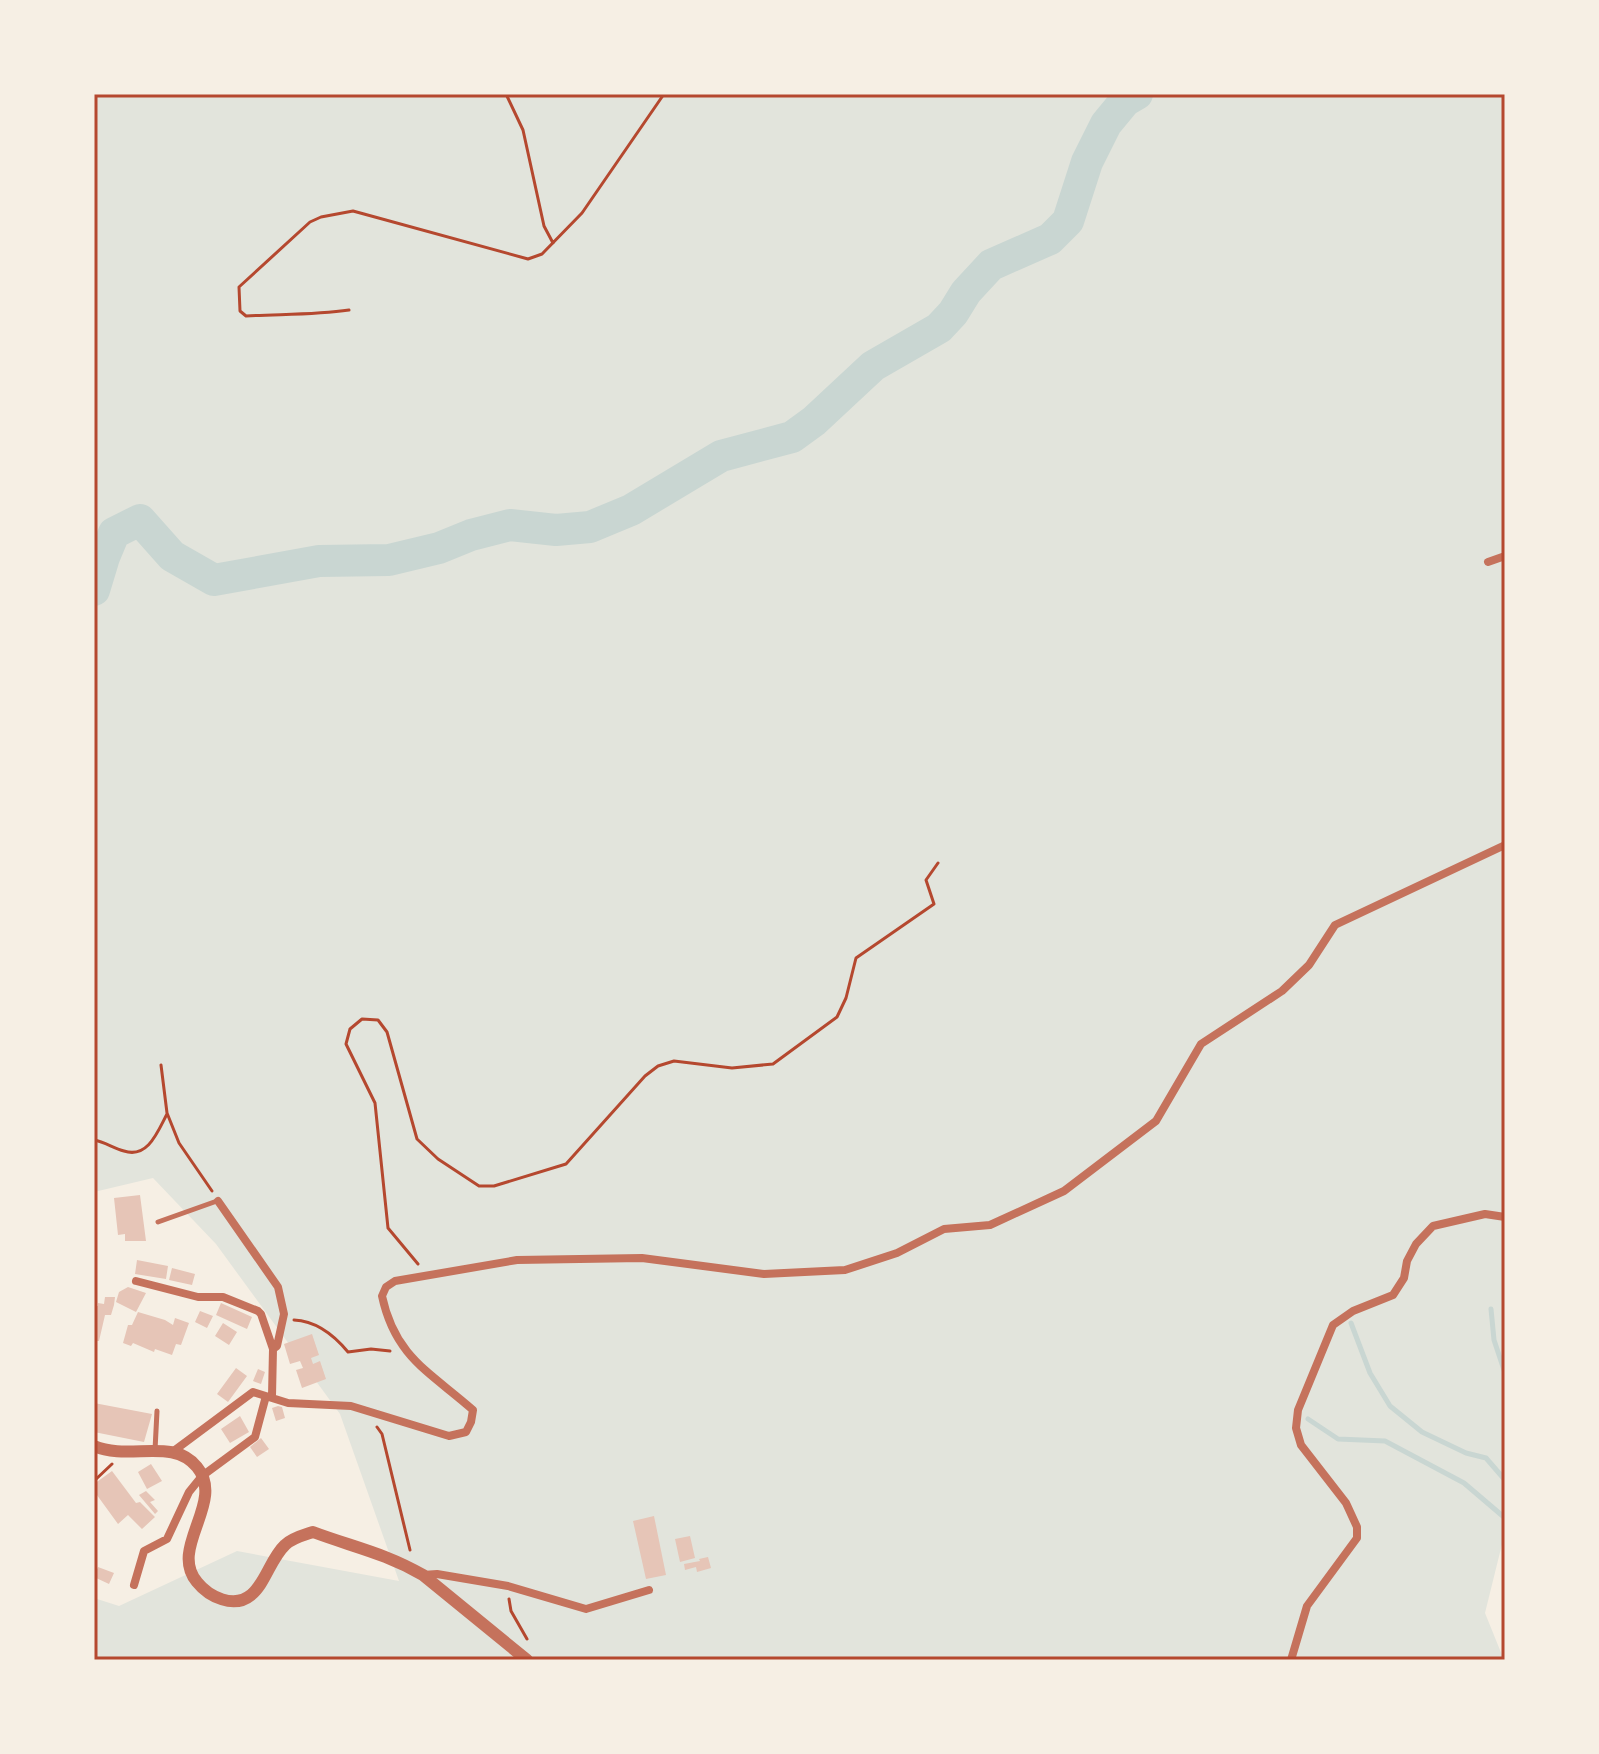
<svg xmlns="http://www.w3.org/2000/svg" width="1599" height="1754" font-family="Inter,sans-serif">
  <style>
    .green { fill: #e2e4dc }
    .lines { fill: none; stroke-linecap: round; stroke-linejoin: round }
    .stream { stroke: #c9d6d2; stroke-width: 5 }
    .river { stroke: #c9d6d2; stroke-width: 32 }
    .building { fill: #e6c5b7 }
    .path { stroke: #b5482f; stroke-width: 3 }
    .service { stroke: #c5725c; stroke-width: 5 }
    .minor { stroke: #c5725c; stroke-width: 8 }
    .tertiary { stroke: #c5725c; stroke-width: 12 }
    .neatline { fill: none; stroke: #b5482f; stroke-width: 3 }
  </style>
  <rect width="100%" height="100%" fill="#f6efe4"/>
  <!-- green -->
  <path class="green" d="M94,94H1505V1532L1485,1613L1504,1660H94V1598L119,1606L237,1551L399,1581L340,1414L216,1244L153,1178L94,1192Z"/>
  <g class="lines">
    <!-- stream -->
    <path class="stream" d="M1491,1309L1494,1340L1505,1373
      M1351,1323L1370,1373L1390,1406L1422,1432L1466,1453L1486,1458L1505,1480
      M1308,1419L1338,1439L1385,1441L1464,1483L1505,1518"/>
    <!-- river -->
    <path class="river" d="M94,590L104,557L114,533L140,520L172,556L214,580L319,561L389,560L439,548L471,535L510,525L556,530L590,527L631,510L721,456L792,437L814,421L873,366L939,328L953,313L966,292L991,265L1050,239L1068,221L1087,162L1106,124L1125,101L1137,94"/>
  </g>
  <!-- building -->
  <path class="building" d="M140,1195L146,1241H125V1234L118,1235L114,1198Z
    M137,1260L168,1266L166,1279L135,1274Z
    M172,1268L195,1274L192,1285L169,1280Z
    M128,1287L146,1293L136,1312L116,1302L119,1292Z
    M105,1297H115L114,1305L111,1315H105L99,1341H94L95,1306H98V1303L104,1304Z
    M221,1303L252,1317L247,1329L216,1315Z
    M200,1311L213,1316L207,1328L195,1322Z
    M138,1312L165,1320L173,1325L175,1318L189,1323L181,1345L176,1344L172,1355L155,1349L154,1352L133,1343L131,1346L123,1343L128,1325H132Z
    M223,1323L237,1332L229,1345L215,1336Z
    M312,1334L319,1355L311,1358L313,1364L320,1361L326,1379L302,1388L296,1370L303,1368L300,1361L290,1364L284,1344Z
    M236,1368L247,1376L228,1402L217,1394Z
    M258,1369L265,1372L261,1384L253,1381Z
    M94,1403L152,1414L144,1442L94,1432Z
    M278,1406L282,1407L285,1418L276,1421L272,1408Z
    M240,1416L249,1432L230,1443L221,1429Z
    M261,1438L269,1449L257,1457L250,1447Z
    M151,1464L162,1481L147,1489L138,1472Z
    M112,1471L136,1503L140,1502L155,1517L142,1529L128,1515L118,1524L94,1491V1484Z
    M146,1491L155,1500L150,1502L158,1511L155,1514L139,1495Z
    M654,1516L666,1575L646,1579L633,1521Z
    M690,1536L695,1558L680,1562L675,1539Z
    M708,1557L711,1568L697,1572L696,1567L685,1570L684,1564L700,1561L699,1559Z
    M98,1567L114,1573L109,1584L94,1577Z"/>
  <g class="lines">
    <!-- path -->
    <path class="path" d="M506,94L523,130L544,226L553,243
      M349,310C315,315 281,314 246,316L240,311L239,287L310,222L321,217L353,211L528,259L542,254L582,213L664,94
      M161,1065L167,1113L179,1143L212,1191
      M94,1140C105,1142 113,1148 124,1151C148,1159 158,1131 167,1114
      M418,1264L388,1228L375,1103L346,1044L350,1029L362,1019L378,1020L387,1032L417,1139L438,1159L479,1186H494L566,1164L645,1076L658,1066L674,1061L732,1068L773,1064L837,1017L846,998L856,958L934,904L926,880L938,863
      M294,1320C316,1321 334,1335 348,1352L371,1349L390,1351
      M377,1427L382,1434L410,1550
      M94,1481L112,1464
      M509,1599L511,1611L527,1639"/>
    <!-- service -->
    <path class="service" d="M158,1222L217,1201
      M155,1450L157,1411"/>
    <!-- minor -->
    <path class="minor" d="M1488,562L1505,556
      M218,1201L278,1287L284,1314L277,1346L273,1349
      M136,1281L198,1297H223L258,1311L261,1314L273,1349L272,1396
      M175,1450L253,1392L288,1403L351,1406L449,1436L466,1432L471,1422L473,1410C430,1372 395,1357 382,1296L386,1287L395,1281L517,1260L642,1258L764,1274L845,1270L897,1253L944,1229L990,1225L1064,1191L1156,1121L1201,1044L1282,991L1309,965L1335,925L1505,845
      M423,1575L437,1574L508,1586L586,1609L649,1590
      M134,1585L144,1551L167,1539L189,1492L202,1476L255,1437L266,1396
      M1291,1660L1307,1606L1357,1538V1527L1346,1503L1301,1445L1296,1428L1298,1410L1333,1325L1353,1311L1393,1295L1404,1278L1407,1261L1416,1244L1433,1226L1485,1214L1505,1217"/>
    <!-- tertiary -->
    <path class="tertiary" d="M94,1446C129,1461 173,1437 197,1467C226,1502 168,1548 197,1582C209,1597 234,1609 251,1595C265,1584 271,1558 285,1545C292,1538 304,1535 313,1532C353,1547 385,1553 423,1575L527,1660"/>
  </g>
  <!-- border -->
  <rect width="1599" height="1754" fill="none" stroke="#f6efe4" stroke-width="192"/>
  <rect x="96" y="96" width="1407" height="1562" class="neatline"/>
</svg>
